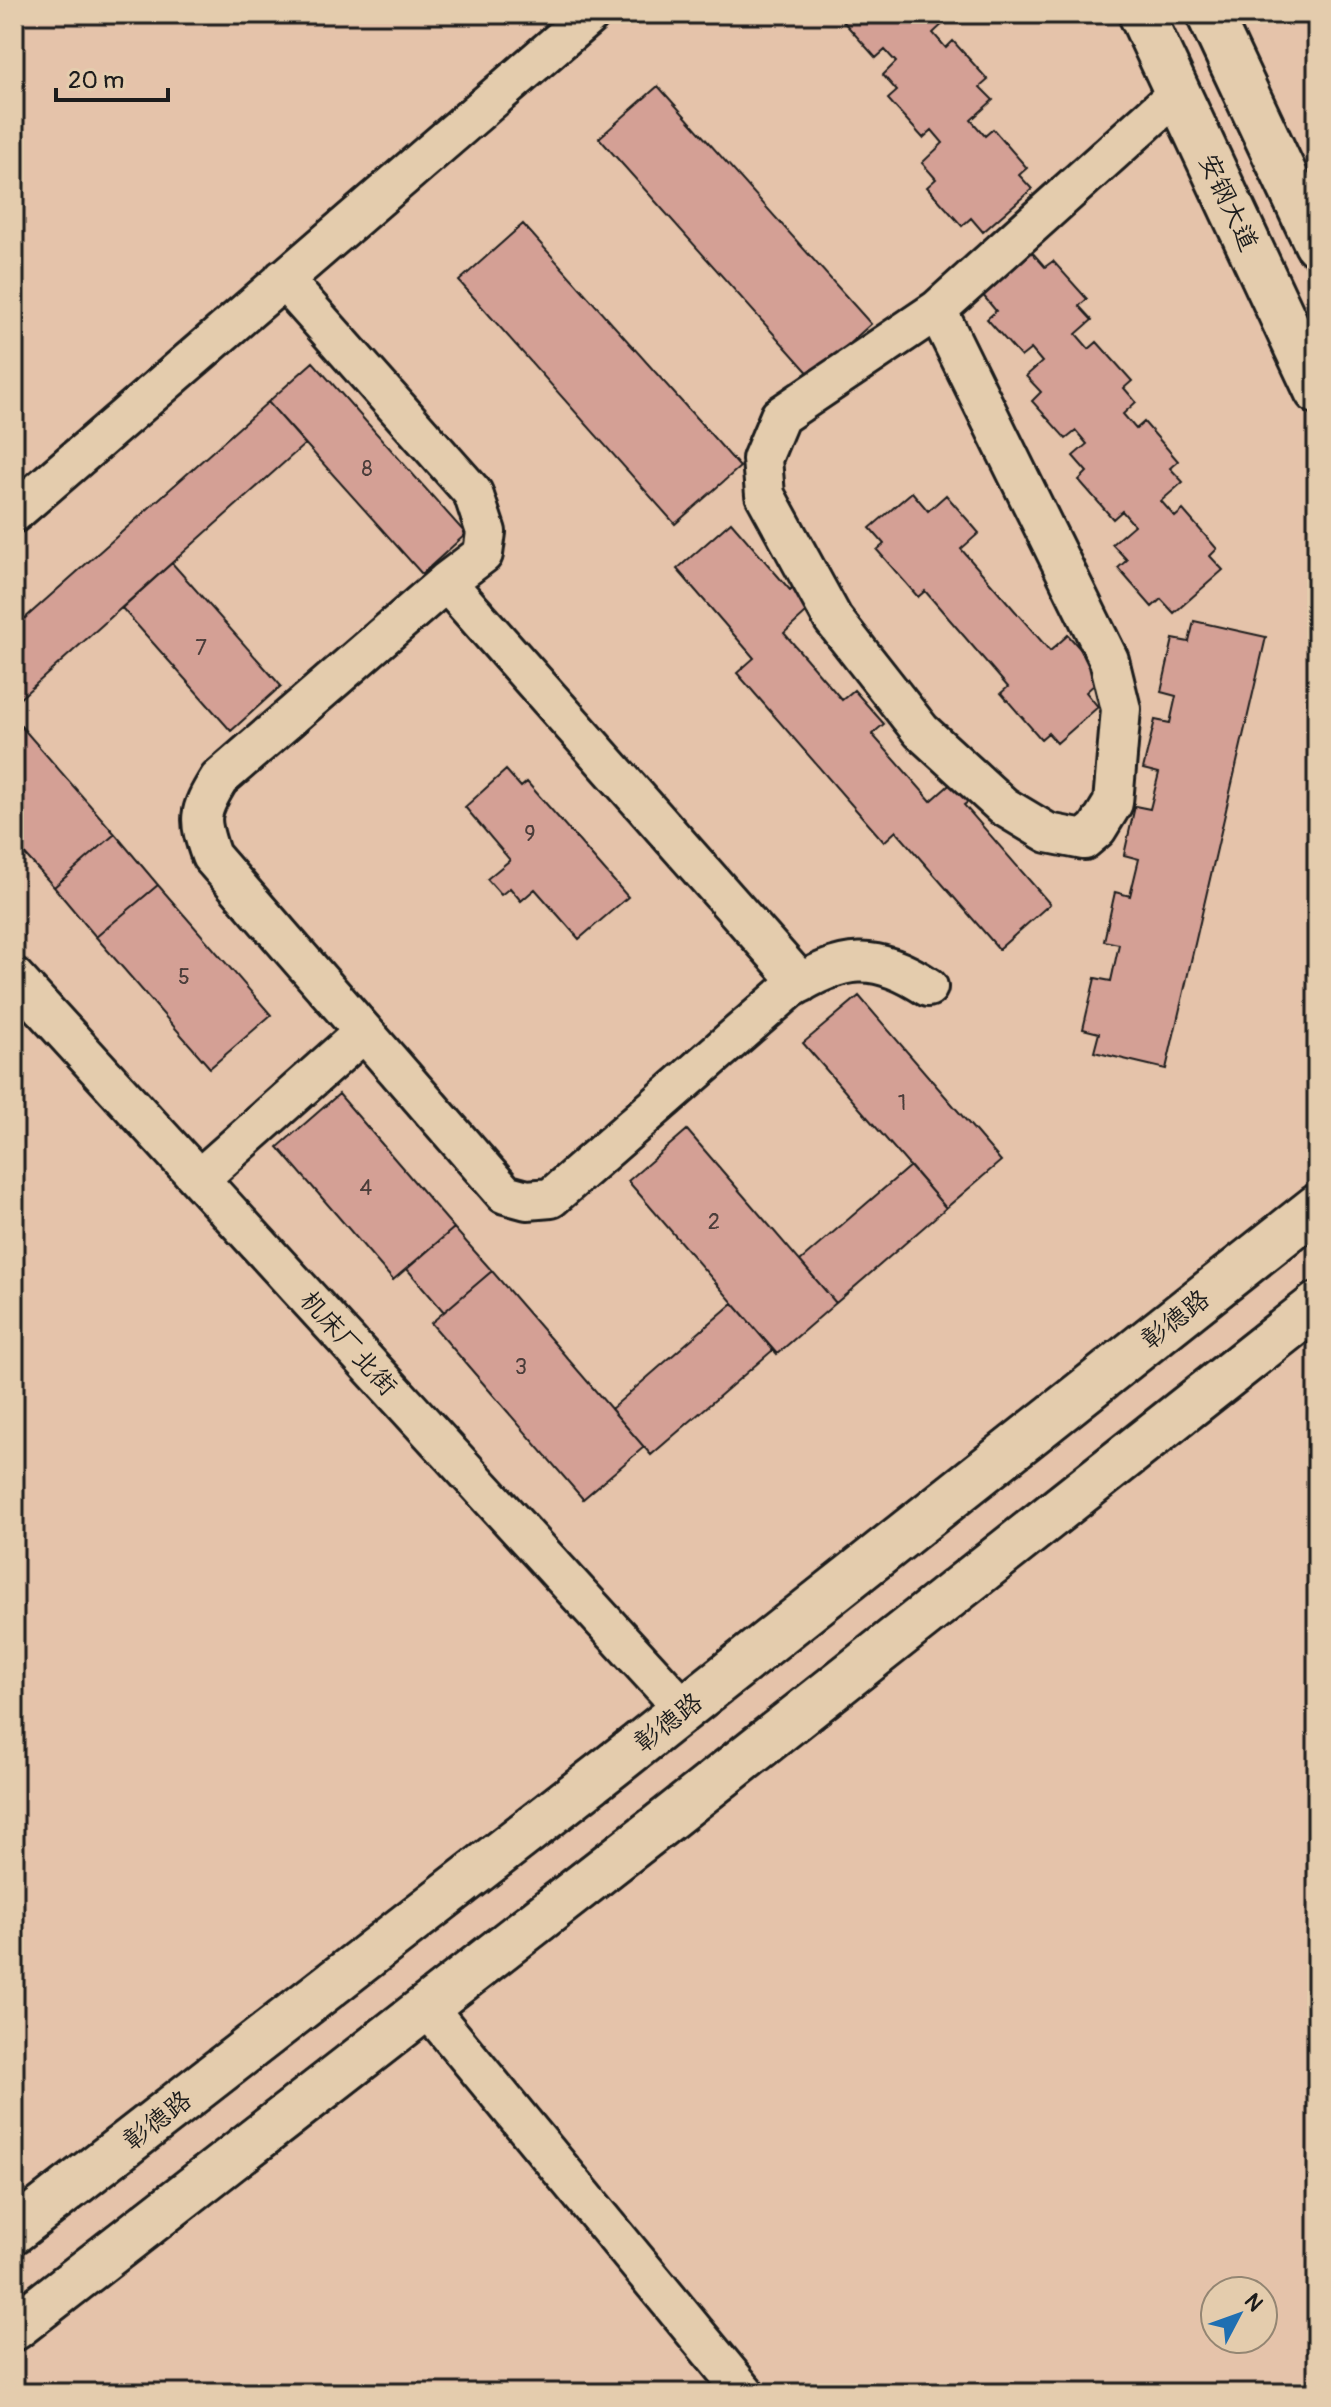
<svg xmlns="http://www.w3.org/2000/svg" width="1331" height="2407" font-family="Pangolin,'LXGW WenKai TC',sans-serif">
  <style>
    .building { fill: #d4a095; stroke: #1c1c1c; stroke-width: 2 }
    .lines { fill: none; stroke-linecap: round; stroke-linejoin: round }
    .minor-casing { stroke: #1c1c1c; stroke-width: 44 }
    .major-casing { stroke: #1c1c1c; stroke-width: 50 }
    .minor { stroke: #e4ccad; stroke-width: 38 }
    .major { stroke: #e4ccad; stroke-width: 44 }
    .labels { text-anchor: middle; stroke-width: 6; stroke-linejoin: round; paint-order: stroke }
    .number-label { font-size: 22px; fill: #4a3d3a }
    .street-label { font-size: 26px; fill: #1c1c1c; stroke: #e4ccad }
  </style>
  <rect width="100%" height="100%" fill="#e5c3aa"/>
  <filter id="ink" filterUnits="userSpaceOnUse"><feTurbulence type="fractalNoise" baseFrequency=".0125" numOctaves="2"/><feDisplacementMap in="SourceGraphic" scale="16" xChannelSelector="R" yChannelSelector="G"/><feConvolveMatrix kernelMatrix="1 2 1 2 8 2 1 2 1" color-interpolation-filters="sRGB"/></filter>
  <g filter="url(#ink)">
    <!-- building -->
    <path class="building" d="M848,14H940L946,21L933,33L946,48L953,41L988,80L980,87L993,100L971,120L985,136L993,129L1027,168L1019,175L1032,189L983,232L971,218L962,226L927,187L936,179L922,163L943,143L932,130L923,138L888,99L897,91L883,75L896,62L885,50L876,58L842,20Z
      M658,86L871,324L812,377L599,138Z
      M523,224L740,467L675,524L459,281Z
      M1031,251L1045,267L1053,261L1087,299L1079,306L1092,320L1076,334L1089,349L1097,342L1132,381L1124,388L1136,402L1123,414L1136,429L1144,422L1178,461L1170,468L1183,482L1161,501L1175,517L1183,510L1217,549L1210,556L1223,570L1174,613L1161,599L1152,607L1118,568L1127,560L1112,544L1134,525L1122,511L1113,519L1079,480L1087,472L1073,456L1087,444L1076,431L1066,439L1032,401L1041,392L1026,376L1042,362L1031,349L1021,357L987,319L996,311L982,294Z
      M313,362L466,534L422,574L268,402Z
      M268,402L305,444L17,701L14,697V628Z
      M912,492L928,511L946,495L979,533L961,549L1050,651L1068,635L1104,676L1086,692L1098,707L1057,743L1048,733L1041,739L1001,693L1008,687L925,591L918,597L877,550L884,544L870,528Z
      M731,522L790,590L798,583L816,604L784,633L842,700L854,690L884,724L872,734L931,801L955,780L972,799L964,805L1050,904L999,949L896,831L884,842L737,673L754,658L677,569Z
      M172,563L281,686L231,731L122,608Z
      M1194,621L1266,637L1166,1069L1094,1052L1099,1033L1083,1029L1095,978L1111,981L1119,944L1104,941L1115,892L1130,896L1139,859L1124,855L1135,806L1150,809L1159,773L1143,769L1155,720L1170,723L1176,696L1161,692L1173,639L1189,642Z
      M14,718L115,834L54,887L14,842Z
      M506,770L521,787L527,782L628,897L579,939L535,889L521,901L510,888L501,895L487,879L510,860L465,807Z
      M115,834L158,885L96,937L54,887Z
      M158,885L271,1015L210,1068L96,937Z
      M859,996L1001,1161L946,1208L803,1043Z
      M339,1094L454,1228L393,1280L278,1147Z
      M687,1130L836,1303L777,1354L628,1181Z
      M910,1166L946,1208L836,1303L800,1261Z
      M454,1228L492,1271L444,1312L407,1269Z
      M492,1271L644,1447L583,1499L431,1323Z
      M733,1303L773,1350L651,1455L611,1409Z"/>
    <g class="lines">
      <!-- minor casing -->
      <g class="minor-casing">
        <path id="minor" d="M283,279L473,493L486,532L483,554L446,582L219,779C198,813 198,819 211,856L505,1194L527,1200L551,1198L790,989C843,956 875,952 928,987
          M937,310L1109,660L1121,709L1113,803L1097,829L1084,840L1048,833L1003,806L921,731L833,619L765,495L762,459L780,416L937,310L1178,93
          M14,513L591,14
          M446,582L801,983
          M14,977L684,1709
          M199,1179L364,1032
          M427,2007L745,2393"/>
      </g>
      <!-- major casing -->
      <g class="major-casing">
        <path id="major" d="M1141,14L1317,391
          M1209,14L1317,244
          M14,2231L612,1766L1317,1207
          M14,2328L659,1826L1317,1305"/>
      </g>
      <!-- minor -->
      <use href="#minor" class="minor"/>
      <!-- major -->
      <use href="#major" class="major"/>
    </g>
  </g>
  <g class="labels">
    <!-- number labels -->
    <g class="number-label">
      <text x="367" y="476">8</text>
      <text x="201" y="655">7</text>
      <text x="530" y="841">9</text>
      <text x="184" y="984">5</text>
      <text x="902" y="1110">1</text>
      <text x="366" y="1195">4</text>
      <text x="714" y="1229">2</text>
      <text x="521" y="1374">3</text>
    </g>
    <!-- street labels -->
    <g class="street-label">
      <text transform="translate(1229 202) rotate(65)" y="9">安钢大道</text>
      <text transform="translate(1175 1319) rotate(-38)" y="9">彰德路</text>
      <text transform="translate(349 1343) rotate(48)" y="9">机床厂北街</text>
      <text transform="translate(668 1722) rotate(-38)" y="9">彰德路</text>
      <text transform="translate(157 2120) rotate(-38)" y="9">彰德路</text>
    </g>
  </g>
  <!-- margin -->
  <rect width="1331" height="2407" fill="none" stroke="#e4ccad" stroke-width="48"/>
  <rect x="24" y="24" width="1283" height="2359" fill="none" stroke="#1c1c1c" stroke-width="3" filter="url(#ink)"/>
  <!-- north arrow -->
  <g transform="translate(1239 2315) rotate(49)"><circle r="38" fill="#e4ccad" stroke="#948673" stroke-width="2"/>
  <path d="M0-6L14 30L0 20L-14 30Z" fill="#1f6fb2"/>
  <text y="-12" font-size="22" font-weight="bold" text-anchor="middle" fill="#1c1c1c">N</text>
  </g>
  <!-- scale -->
  <path d="M56 88v12h112v-12" fill="none" stroke="#1c1c1c" stroke-width="4"/>
  <text x="68" y="88" font-size="24" fill="#1c1c1c" stroke="#e4ccad" stroke-width="6" paint-order="stroke">20 m</text>
</svg>
